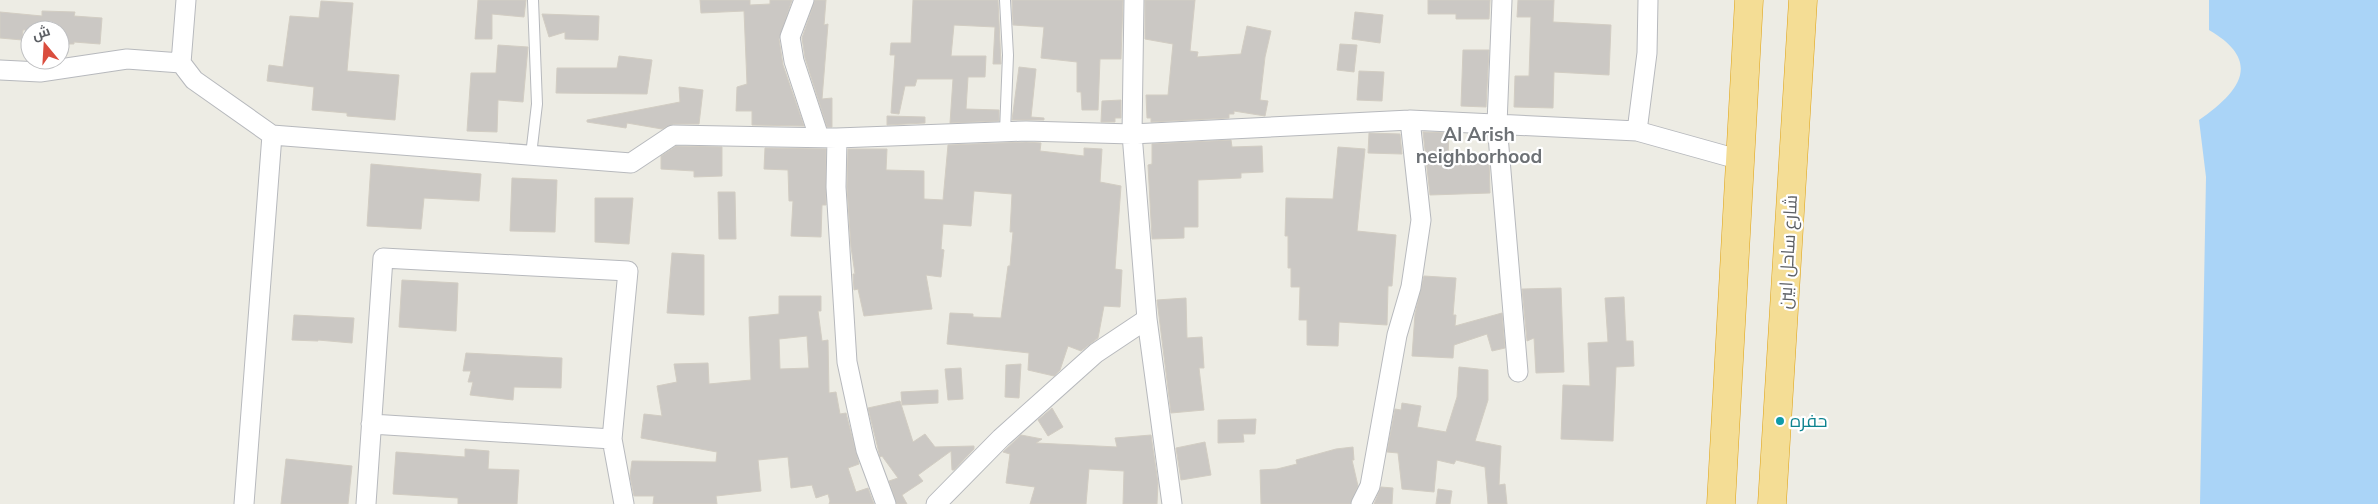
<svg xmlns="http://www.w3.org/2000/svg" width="2378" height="504" font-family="Mulish,Cairo,sans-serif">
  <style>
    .water { fill: #aad4f7 }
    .building { fill: #cbc8c4; stroke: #d2cdc3; fill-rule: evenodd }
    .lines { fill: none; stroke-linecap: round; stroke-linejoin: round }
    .lane-casing { stroke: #b7b9bd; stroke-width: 12 }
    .street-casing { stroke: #b7b9bd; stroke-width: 21 }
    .highway-casing { stroke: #dea214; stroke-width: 29 }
    .lane { stroke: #fff; stroke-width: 10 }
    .street { stroke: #fff; stroke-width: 19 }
    .highway { stroke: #f4dd95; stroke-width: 28 }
    .culture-dot { fill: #0f9aa8; stroke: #fff; stroke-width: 2 }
    .labels { text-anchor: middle; stroke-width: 4.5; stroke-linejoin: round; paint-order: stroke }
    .street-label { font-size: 18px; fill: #5c5f64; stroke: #fff }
    .culture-label { font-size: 18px; fill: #0d838f; stroke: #fff; text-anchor: start }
    .neighbourhood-label { font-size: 19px; font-weight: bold; fill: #6d7175; stroke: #fff }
  </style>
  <rect width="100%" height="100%" fill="#edece4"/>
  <!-- water -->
  <path class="water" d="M2209,0H2378V504H2200L2206,177L2199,120C2239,92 2264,62 2209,30Z"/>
  <!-- building -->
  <path class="building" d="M478,0H526L524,17L492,14V39H475Z
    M700,0H750V5L770,4V0H792L779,39L783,65L804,126L752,125V111H736L737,87L747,84L744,11L701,13Z
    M815,0H826L824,25L828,24L822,99L832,98V127H827L805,58L802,38Z
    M913,0H998L1001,64H993L995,27L954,25L951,56H986L985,77H968L966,109L999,110V121L950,123L953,79H917L915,86H905L899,114L891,113L895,55H890L891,43H911Z
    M1012,0H1123L1121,59H1100L1098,110H1082L1081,92H1077V62L1041,58L1044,27L1013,25Z
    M1145,0H1195L1190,51L1198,52L1197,57L1241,54L1247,26L1271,31L1265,57L1260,100L1268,101L1265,116L1234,111V114H1229V118L1151,122V118H1147L1146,95H1168L1173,44L1145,39Z
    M1428,0H1490L1489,19H1456V14H1428Z
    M1518,0H1554L1553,22L1611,25L1609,75L1554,72L1553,108L1514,107L1515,76H1529L1531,17H1517Z
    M321,1L353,3L347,71L399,75L395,120L347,116V113L312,110L314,87L267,81L269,65L283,67L290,16L319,18Z
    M42,11L75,12L74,16L102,18L100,44L74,42V44H60V30H23L22,40L0,38V12L42,16Z
    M1355,12L1383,15L1380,43L1352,39Z
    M542,14L599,16L598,40L565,39V32L549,37Z
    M1340,44L1357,45L1354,72L1337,70Z
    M498,45L528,47L523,102L498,100L497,132L467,131L471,73H496Z
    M1463,50H1489L1486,107L1461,106Z
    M619,56L652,60L647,94L556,93L557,68H617Z
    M1019,67L1036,69L1031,117L1044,118V120H1012Z
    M1359,71L1384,72L1382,101L1357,100Z
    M679,87L703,90L699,124H673L662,129L627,123L626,128L587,122V120L680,102Z
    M1121,100V118H1115V122H1101L1102,101Z
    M887,116L925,117V123L887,125Z
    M1423,132L1449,133L1448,157H1489L1490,193L1430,195Z
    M1369,133L1400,134L1402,154L1368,153Z
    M1231,140L1232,147L1262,146L1263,172L1241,173V178L1198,180V227H1184V238L1152,239L1148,165L1152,164V144Z
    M1026,142L1041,143L1040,151L1084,156V148L1102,149L1100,182L1121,186L1115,269L1122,270L1120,307L1104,306L1098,338L1081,351L1068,346L1060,370L1054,376L1028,370L1029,353L947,344L950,313L973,314V317L1001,318L1008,266H1010L1013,232H1010L1012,194L974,191L971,226L943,224L941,249L944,250L941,277L926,275L932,309L864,316L858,289L854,290L853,274H855L851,247L847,187L848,149H887L886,170L924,171V199L943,200L948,145Z
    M676,146L722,147V176L694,177V171L661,169V156Z
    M1338,147L1365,149L1357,231L1396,235L1392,286H1388L1387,325L1339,322L1338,346L1307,345V320H1299L1300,287H1291V268H1288V236H1285L1286,198L1333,199Z
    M765,148L826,149V205H822L821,237L791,236L793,201H789L788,170L764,169Z
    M371,164L481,174L479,201L424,198L421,229L367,226Z
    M512,178L557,180L555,232L510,231Z
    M718,192H735L736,239H719Z
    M595,198H633L629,244L595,242Z
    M672,253L704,255V315L667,313Z
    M1424,276L1456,278L1453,315H1456L1455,326L1502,313L1505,348L1492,351L1487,334L1454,345L1453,358L1412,356L1415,314Z
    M402,280L458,283L456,331L399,327Z
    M1561,288L1564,372L1536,373L1534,338L1527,341L1522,289Z
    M779,296H821V311H818L822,341L828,340L829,393L836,392L840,414L846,413L859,464L848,468L856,492L868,488L874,504H829L830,501L828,494L816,498L812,485L791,488L788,457L758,460L761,491L716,496L717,504H653L654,496H634L630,476L632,461L716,462L717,452L641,438L644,414L662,416L657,386L677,382L674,364L708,363L709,384L751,380L749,317L779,314ZM807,336L809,368L780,369L779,339Z
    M1624,297L1626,341H1633L1634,366L1616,367L1613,441L1561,439L1563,385L1590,386L1588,343L1608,342L1605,298Z
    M1186,298L1187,338L1202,337L1204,368H1199L1204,410L1171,413L1157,300Z
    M294,315L354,318L352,343L318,340V341L292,340Z
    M466,353L562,358L561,388L514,387L513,400L470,395L473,382H468L471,371H463Z
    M1021,364L1019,398L1005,397L1006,365Z
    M1459,367L1488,370V400L1475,441L1501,446L1499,485L1505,484L1507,504H1488L1485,467L1456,460L1454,464L1437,460L1434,492L1402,489L1398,453L1387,452L1395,409L1401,410L1402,403L1421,406L1417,427L1446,432L1457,397Z
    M961,368L963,399L948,400L945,369Z
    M938,390V403L902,405L901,392Z
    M900,401L913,442L925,434L935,447L974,446V449L954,470H952L951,451L918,475L923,481L902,495L907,504H897L889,481L898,478L882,456L880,457L868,408Z
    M1052,408L1063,427L1048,436L1038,420Z
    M1256,419L1255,434H1243L1244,442L1218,443V420Z
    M1021,435L1042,439L1036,443L1117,447L1115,438L1151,435L1158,483L1157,504H1123L1124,471L1089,469L1086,504H1030L1035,487L1006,483L1010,454L1003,452Z
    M1205,442L1211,475L1181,480L1176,448Z
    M1353,447L1354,460H1352L1358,486L1350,504H1261L1260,470L1277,469L1297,464L1296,460L1336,449Z
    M465,449L489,451L488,469L519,470L517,504H458V498L393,494L396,452L465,457Z
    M286,459L352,466L348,504H281Z
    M1381,487L1393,488L1392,504H1374Z
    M1438,489L1452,491L1450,504H1436Z"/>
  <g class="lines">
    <!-- lane casing -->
    <g class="lane-casing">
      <path id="lane" d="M1005,0L1008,55L1005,132
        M531,155L537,104L533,0"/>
    </g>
    <!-- street casing -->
    <g class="street-casing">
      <path id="street" d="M186,0L181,63L194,80L272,135L631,163L673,135L837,138L1026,131L1132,134L1410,120L1637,131
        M804,0L790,37L794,61L819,137
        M1502,0L1497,124L1518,372
        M1648,0L1647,53L1637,131L1741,160
        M0,70L40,72L127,59L181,63
        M837,138L836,187L847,362L866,450L886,504
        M1147,319L1172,504
        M371,424L612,439
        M244,504L272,135
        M366,504L383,258L628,271L612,439L624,504
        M936,504L1001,438L1096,353L1147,319L1132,134L1134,0
        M1361,504L1370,486L1397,335L1411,287L1421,220L1410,120"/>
    </g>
    <!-- highway casing -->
    <g class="highway-casing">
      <path id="highway" d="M1721,504L1749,0
        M1772,504L1803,0"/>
    </g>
    <!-- lane -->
    <use href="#lane" class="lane"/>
    <!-- street -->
    <use href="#street" class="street"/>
    <!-- highway -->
    <use href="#highway" class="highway"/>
  </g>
  <!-- markers -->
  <circle class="culture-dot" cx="1780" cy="421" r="5"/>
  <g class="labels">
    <!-- street labels -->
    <g class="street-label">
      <text transform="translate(1788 252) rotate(-87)" y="6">شارع ساحل ابين</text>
    </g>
    <!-- culture labels -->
    <g class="culture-label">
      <text x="1790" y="427">حفره</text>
    </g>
    <!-- neighbourhood labels -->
    <g class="neighbourhood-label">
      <text x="1479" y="141">Al Arish<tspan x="1479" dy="22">neighborhood</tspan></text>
    </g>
  </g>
  <!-- north arrow -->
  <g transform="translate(45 45) rotate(342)"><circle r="24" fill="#ffffff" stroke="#bebfc1"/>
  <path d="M0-4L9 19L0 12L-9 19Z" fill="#da4d3e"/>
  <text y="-8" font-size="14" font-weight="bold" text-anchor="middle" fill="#5c5f64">ش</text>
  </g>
</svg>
